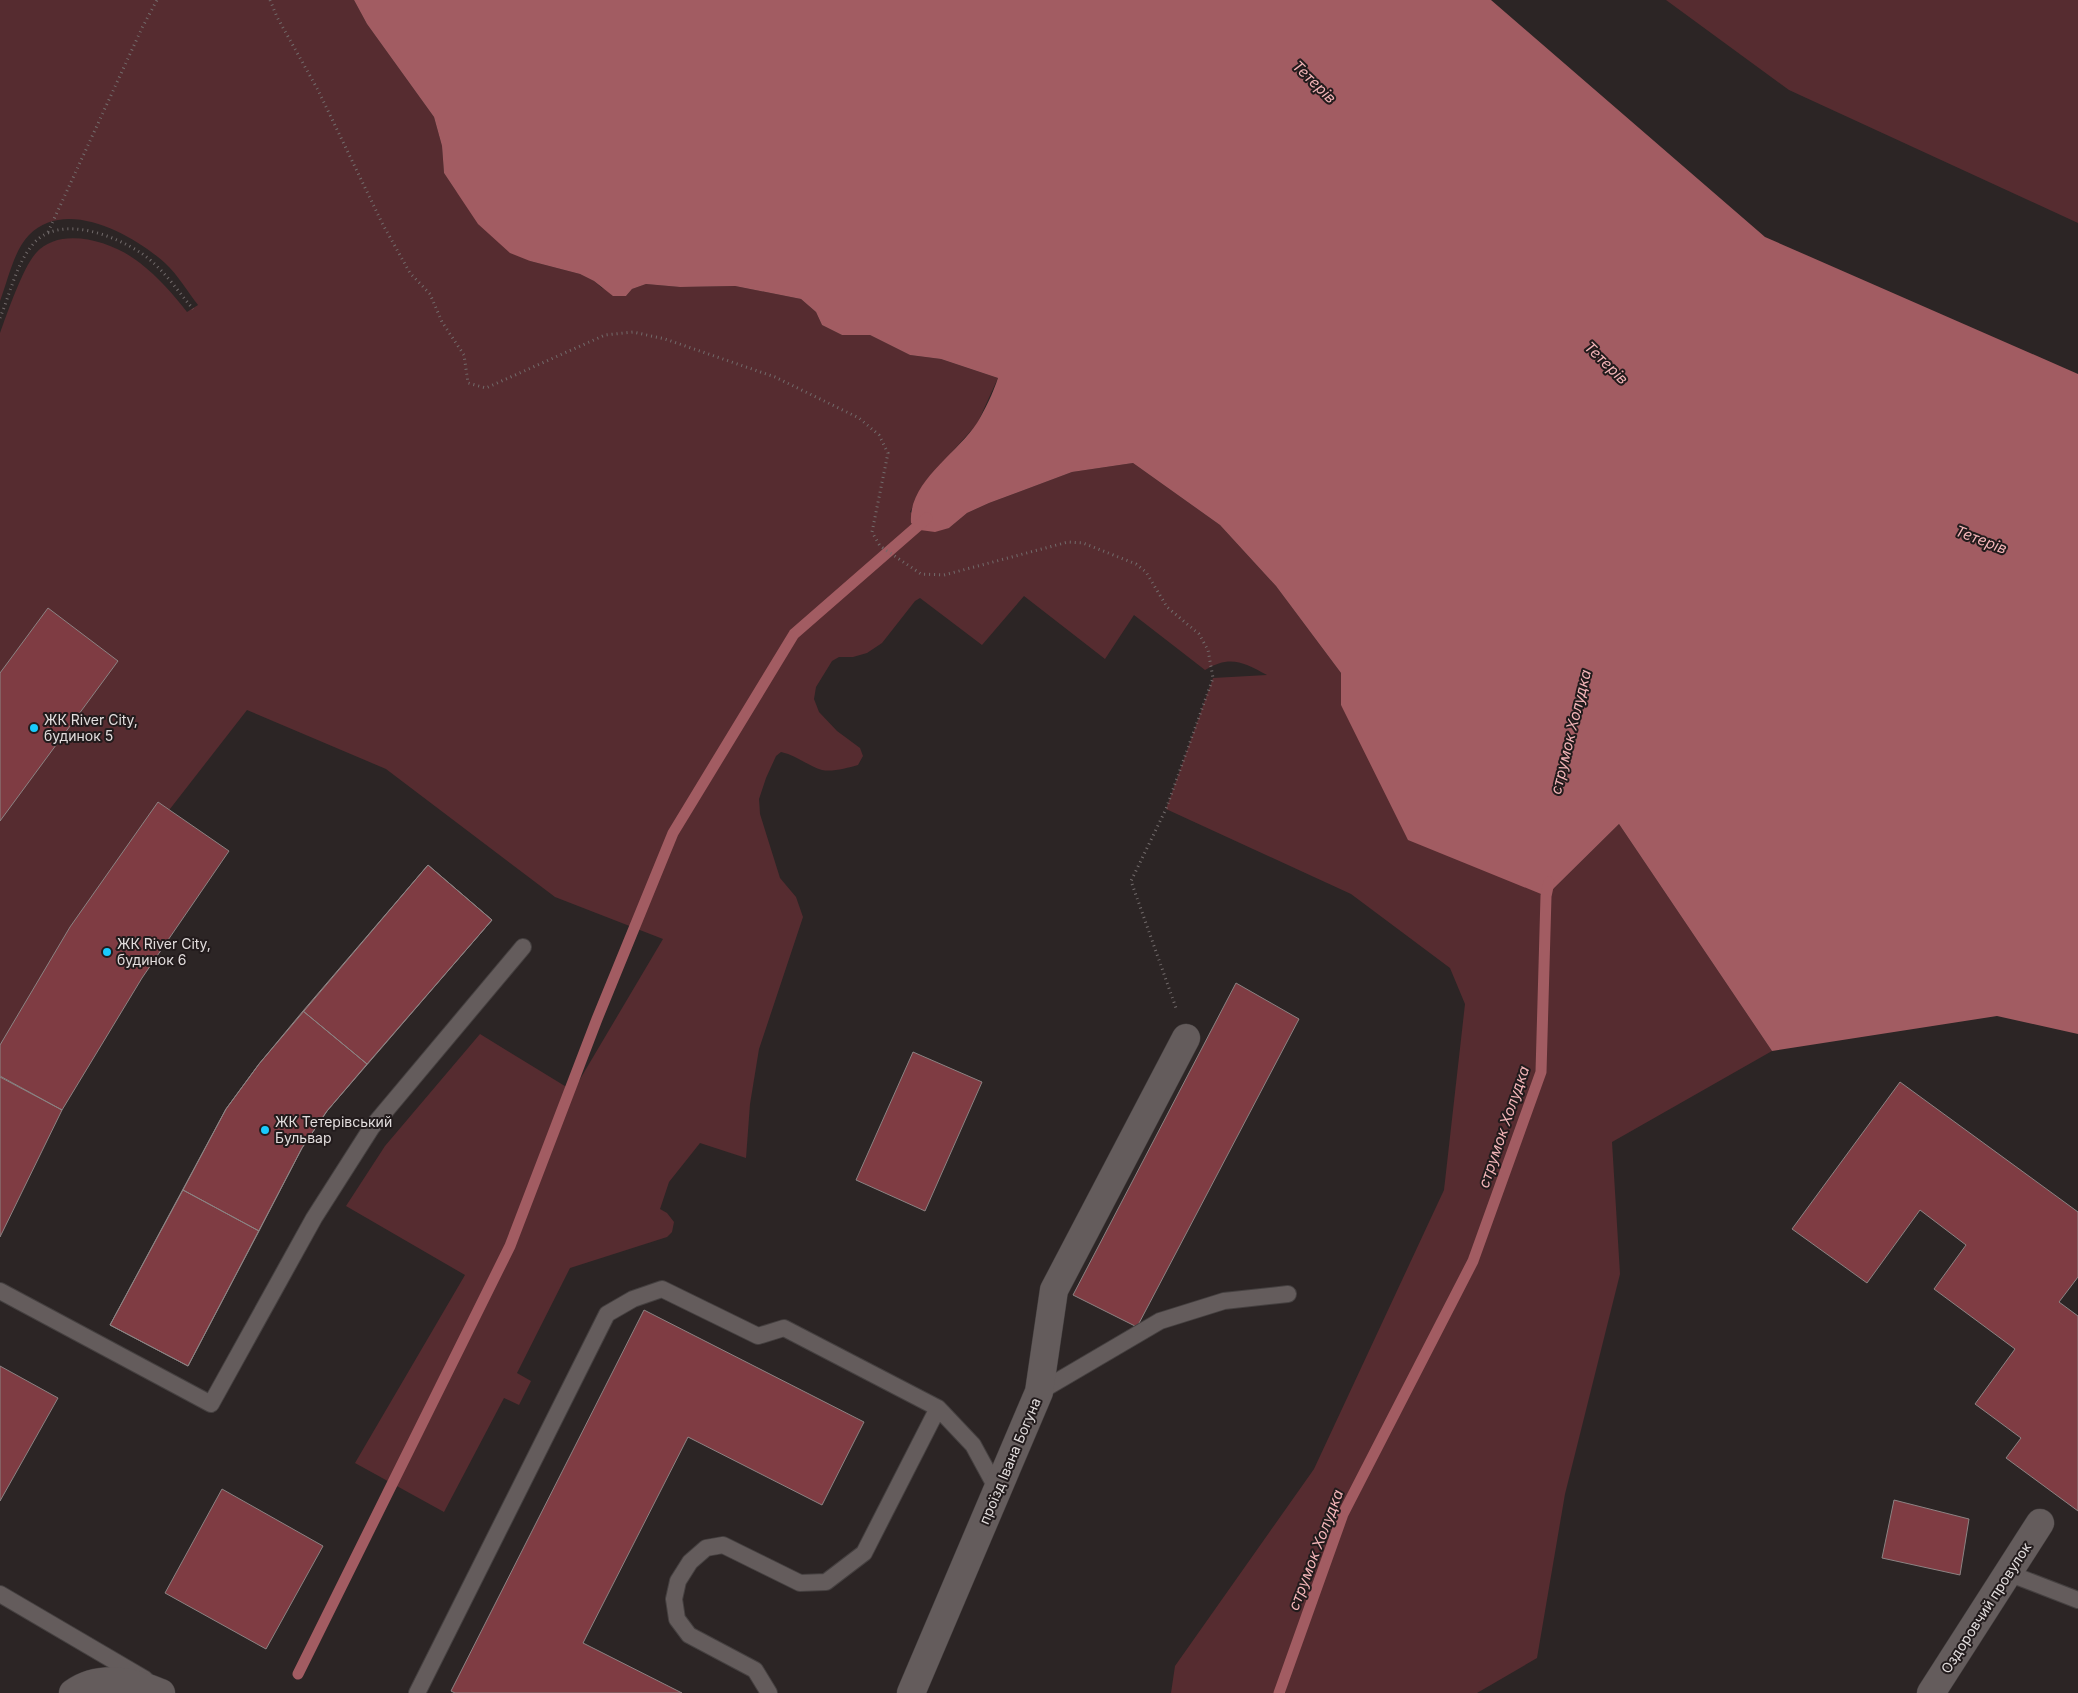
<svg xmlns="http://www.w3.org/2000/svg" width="2078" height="1693" font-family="Inter,sans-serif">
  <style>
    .green { fill: #562c30 }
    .water { fill: #a25c62 }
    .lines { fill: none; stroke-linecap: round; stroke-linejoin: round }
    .stream { stroke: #a25c62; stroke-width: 11 }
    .building { fill: #7f3c43; stroke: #8c8383 }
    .lane-casing { stroke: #454040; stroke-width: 18 }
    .street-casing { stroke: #454040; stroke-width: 29 }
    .path { stroke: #726b6b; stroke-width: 3; stroke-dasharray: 1 4; stroke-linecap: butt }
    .lane { stroke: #645c5c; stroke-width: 16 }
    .street { stroke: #645c5c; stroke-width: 28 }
    .poi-dot { fill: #1acafc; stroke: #221b1c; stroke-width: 2 }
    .labels { text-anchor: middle; stroke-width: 4; stroke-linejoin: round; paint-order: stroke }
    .poi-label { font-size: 14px; fill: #e2dddd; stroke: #221b1c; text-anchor: start }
    .street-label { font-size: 14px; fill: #e2dddd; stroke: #221b1c }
    .water-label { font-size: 15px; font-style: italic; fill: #f3b5b8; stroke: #221b1c }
  </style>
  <rect width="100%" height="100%" fill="#2c2525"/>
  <!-- green -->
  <path class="green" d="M0,0H354L367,24L434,117L442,146L444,173L456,191L530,261L580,274L594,281L602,288L626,296L632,289L646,284L680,287L735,286L801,299L816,312L822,325L842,335H870L910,355L941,359L998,378L977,424L926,481L910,512L949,528L967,513L989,503L1072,472L1133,463L1220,525L1276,586L1341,673V705L1546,896L1619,824L1772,1051L1612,1142L1620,1274L1565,1494L1537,1658L1477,1693H1171L1175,1666L1314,1469L1444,1190L1465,1004L1450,968L1351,894L1166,809L1213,678L1267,675C1243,662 1230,655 1205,670L1134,615L1105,659L1024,596L982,645L920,598L915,601L882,643L867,653L853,657H839L832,661L816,687L814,699L819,712L837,731L860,748L863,756L858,765C847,768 833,772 822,770C808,766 796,755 781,752L776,756L766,778L759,799L760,814L780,878L796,897L803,917L759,1049L750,1104L746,1158L700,1143L669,1182L660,1209L667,1213L674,1222L672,1232L667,1237L570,1268L517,1373L531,1381L519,1405L504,1398L444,1512L355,1463L465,1275L346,1206L385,1146L480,1034L573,1091L663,939L555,897L386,769L247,710L75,931L12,1072L3,1079L0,1133V333C7,314 23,267 36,253C61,225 114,242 140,263C158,277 173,294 187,312L198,305C188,292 178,275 165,263C134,235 66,197 29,235C14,250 8,280 0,301Z
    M1666,0H2078V223L1789,90Z"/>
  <!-- water -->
  <path class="water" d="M354,0H1491L1765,237L2078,374V1034L1997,1016L1772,1051L1619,824L1546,896L1408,840L1341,705V673L1276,586L1220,525L1133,463L1072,472L989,503L967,513L949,528L935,532L920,530L911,523C908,482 956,455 977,423C985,410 993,393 998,378L941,359L910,355L870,335H842L822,325L816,312L801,299L735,286L680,287L646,284L632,289L626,296H613L594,281L580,274L530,261L510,253L478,224L444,173L442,146L434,117L367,24Z"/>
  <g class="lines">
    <!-- stream -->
    <path class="stream" d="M298,1674L510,1246L597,1019L673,833L794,634L927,518
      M1279,1693L1343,1514L1473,1261L1541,1072L1546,896L1549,882"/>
  </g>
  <!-- building -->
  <path class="building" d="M48,608L118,661L0,821V673Z
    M158,802L229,851L142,978L62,1110L0,1076V1045L70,927Z
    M428,865L492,920L367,1064L303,1011Z
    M428,865L492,920L327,1111L302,1148L188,1366L110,1325L226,1109L259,1064Z
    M1236,983L1299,1019L1137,1327L1073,1295Z
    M303,1011L367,1064L327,1111L302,1148L259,1231L183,1190L226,1109L259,1064Z
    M913,1052L982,1082L925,1211L856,1180Z
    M0,1077L62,1110L0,1237Z
    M1900,1082L2078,1212V1277L2059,1302L2078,1316V1511L2006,1458L2021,1438L1975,1404L2015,1349L1934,1289L1966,1245L1920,1210L1867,1283L1792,1229Z
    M183,1190L259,1231L188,1366L110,1325Z
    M644,1310L864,1422L822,1505L688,1437L583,1643L682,1693H455L451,1691Z
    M0,1366L58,1398L0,1501Z
    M222,1489L323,1546L266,1649L165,1593Z
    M1894,1500L1969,1519L1960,1575L1882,1558Z"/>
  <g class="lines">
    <!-- lane casing -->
    <g class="lane-casing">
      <path id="lane" d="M0,1291L211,1404L314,1218L372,1127L523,947
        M1039,1392L1160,1321L1224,1301L1288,1294
        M2008,1573L2078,1600
        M0,1594L145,1679
        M417,1693L607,1314L633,1299L662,1289L758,1336L784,1328L938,1408L973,1445L998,1491
        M769,1693L755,1670L689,1635L677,1619L674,1599L678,1581L690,1562L706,1548L723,1545L800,1583L826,1582L864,1553L938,1408"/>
    </g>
    <!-- street casing -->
    <g class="street-casing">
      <path id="street" d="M73,1693C99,1674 134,1681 161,1693
        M911,1693L1039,1392L1054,1290L1186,1038
        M1931,1693L2040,1523"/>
    </g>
    <!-- path -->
    <path class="path" d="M270,0L277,17L318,90L382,223L410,273L430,294L442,322L464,355L468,383L486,388L605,335L633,332L665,339L775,377L859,418L879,435L888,453L872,532L880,546L921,574L944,575L1068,542L1083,543L1136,564L1146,572L1167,607L1199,634L1208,650L1213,678L1166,809L1131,881L1176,1008
      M48,232L142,28L157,0
      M0,318C10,294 17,261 35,242C61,215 114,235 141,253C162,267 177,290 193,309"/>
    <!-- lane -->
    <use href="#lane" class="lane"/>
    <!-- street -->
    <use href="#street" class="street"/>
  </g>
  <!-- markers -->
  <g class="poi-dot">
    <circle cx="34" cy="728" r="5"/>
    <circle cx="107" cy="952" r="5"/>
    <circle cx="265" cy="1130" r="5"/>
  </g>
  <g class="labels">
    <!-- poi labels -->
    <g class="poi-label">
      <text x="44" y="725">ЖК River City,<tspan x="44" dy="16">будинок 5</tspan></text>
      <text x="117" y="949">ЖК River City,<tspan x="117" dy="16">будинок 6</tspan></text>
      <text x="275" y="1127">ЖК Тетерівський<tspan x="275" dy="16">Бульвар</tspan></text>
    </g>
    <!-- street labels -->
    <g class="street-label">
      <text transform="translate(1010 1461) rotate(-67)" y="5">проїзд Івана Богуна</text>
      <text transform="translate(1986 1608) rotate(-57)" y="5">Оздоровчий провулок</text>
    </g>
    <!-- water labels -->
    <g class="water-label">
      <text transform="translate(1314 82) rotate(44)" y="5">Тетерів</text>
      <text transform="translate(1606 363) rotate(44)" y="5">Тетерів</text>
      <text transform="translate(1981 540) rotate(21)" y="5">Тетерів</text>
      <text transform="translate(1571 732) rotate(-76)" y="5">струмок Холудка</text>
      <text transform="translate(1504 1127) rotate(-71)" y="5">струмок Холудка</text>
      <text transform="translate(1316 1550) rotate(-69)" y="5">струмок Холудка</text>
    </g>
  </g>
</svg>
